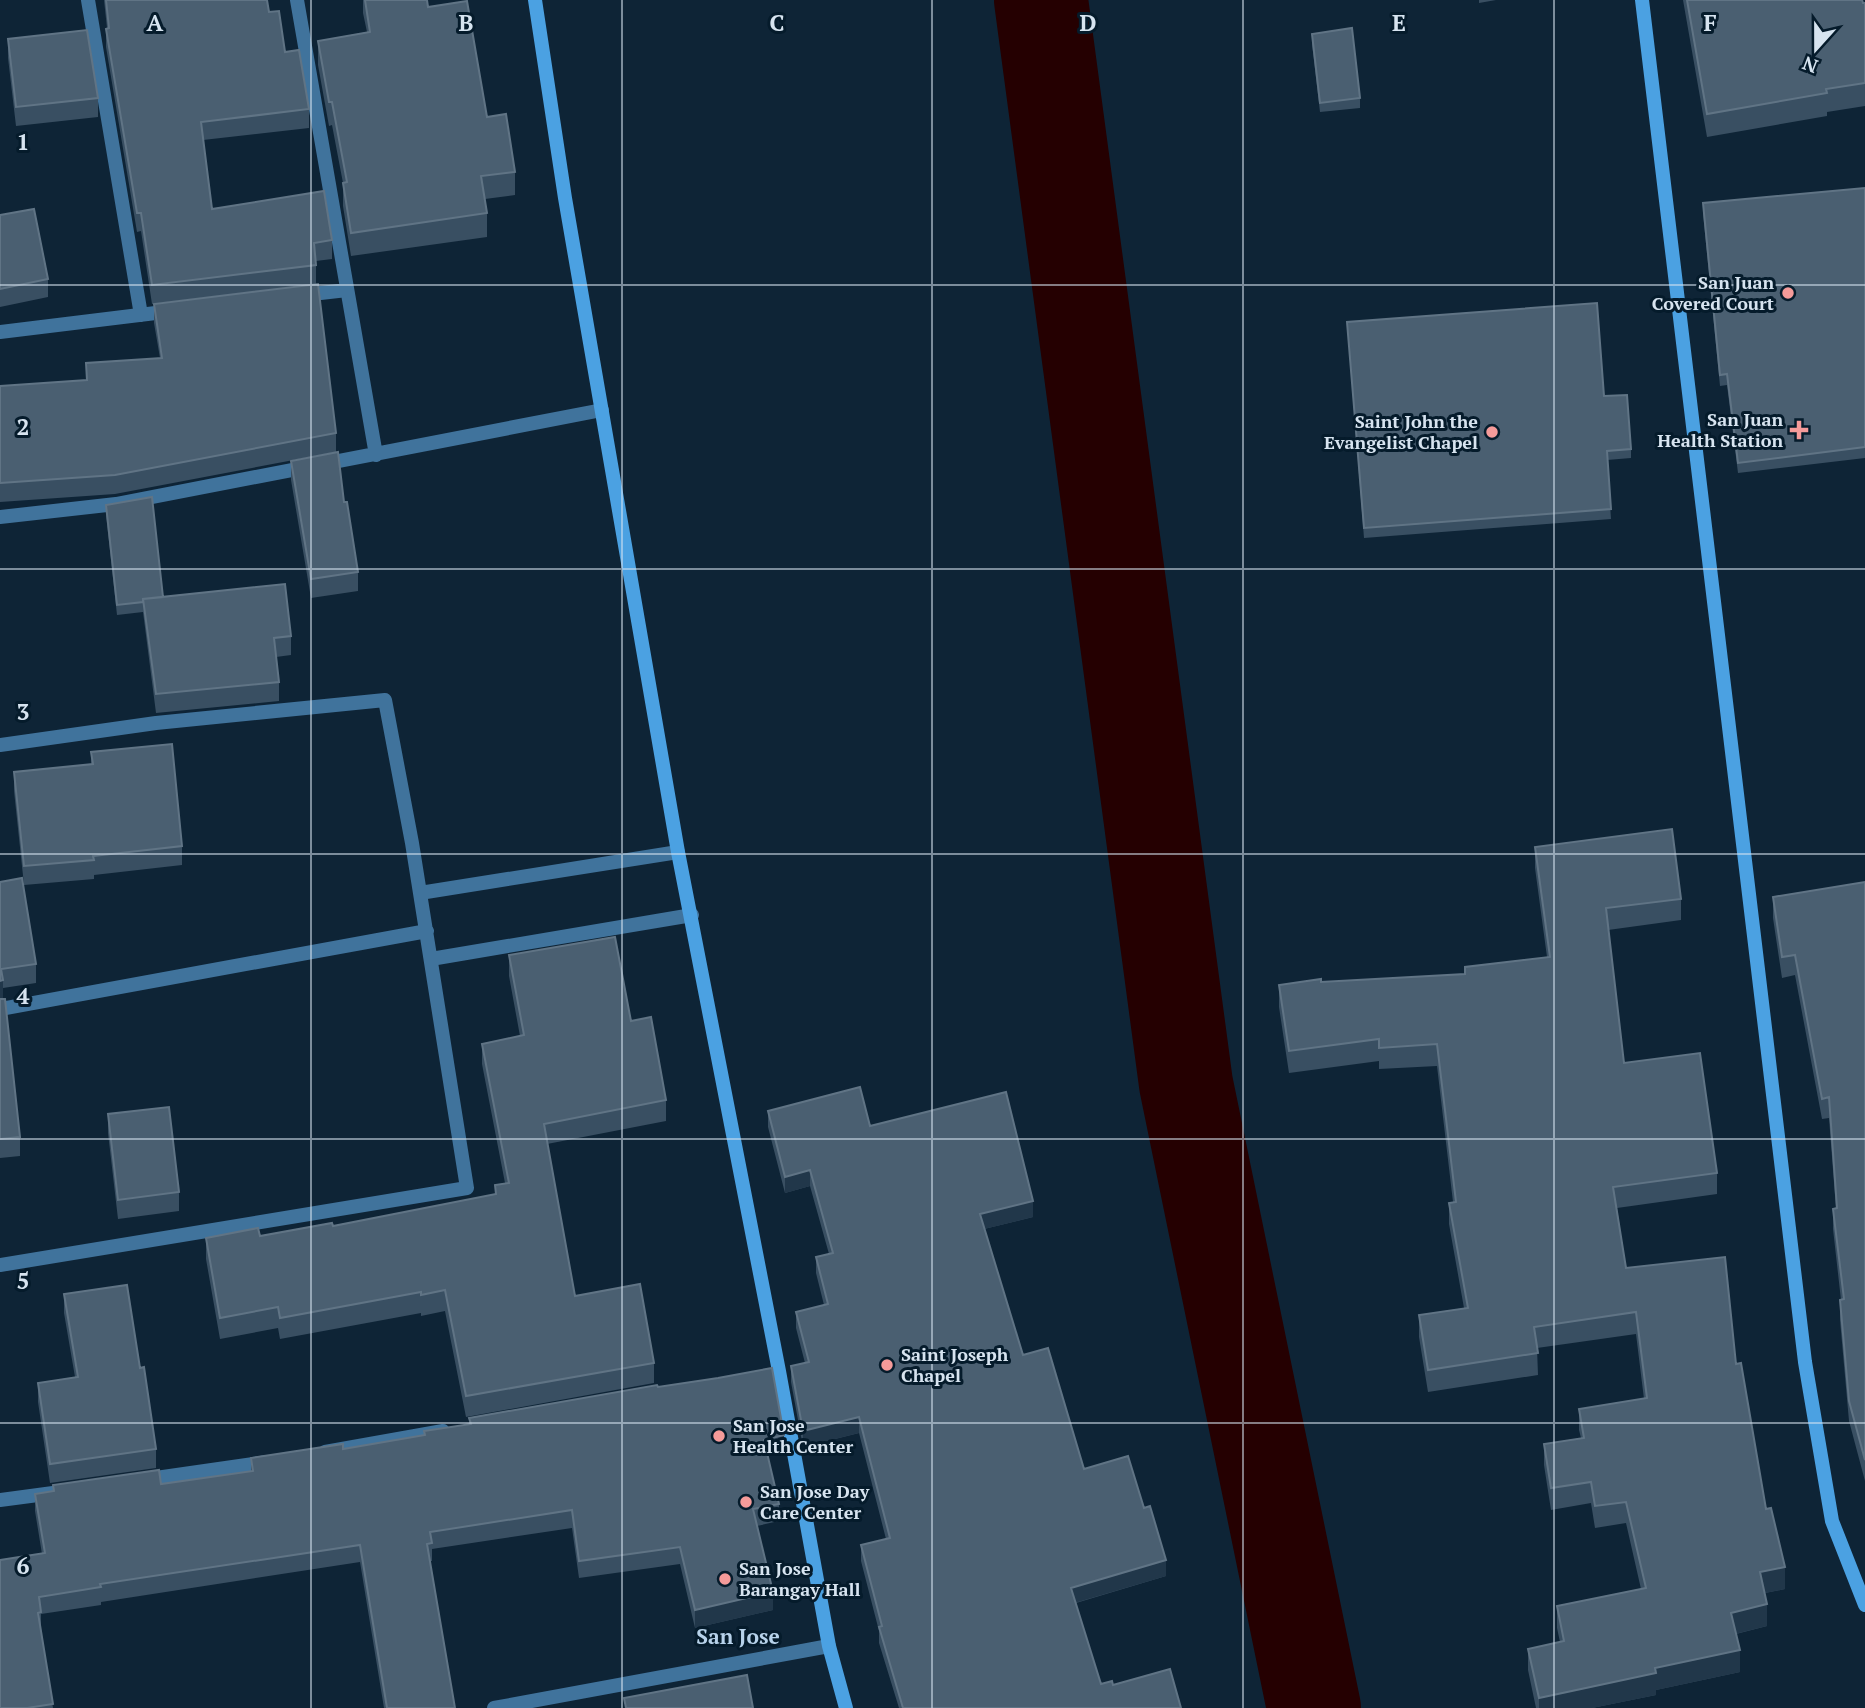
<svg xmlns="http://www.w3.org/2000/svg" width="1865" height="1708" font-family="'PT Serif',serif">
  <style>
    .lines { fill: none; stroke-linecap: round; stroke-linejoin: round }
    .river { stroke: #250001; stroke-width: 94 }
    .street { stroke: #40739c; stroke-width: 14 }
    .secondary { stroke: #4ba1e2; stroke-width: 14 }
    .wall { fill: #394f62 }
    .shaded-wall { fill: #21374a }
    .building { fill: #4a5f71; stroke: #607485; stroke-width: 2 }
    .grid { fill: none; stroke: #d7e4f0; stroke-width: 2; stroke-opacity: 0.55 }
    .poi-dot { fill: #f59b9a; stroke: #051b2b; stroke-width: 2.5 }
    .labels { text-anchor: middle; stroke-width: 6; stroke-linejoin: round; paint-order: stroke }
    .poi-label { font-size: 18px; font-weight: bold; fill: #d7e4f0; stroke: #051b2b; text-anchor: start }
    .quarter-label { font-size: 21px; font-weight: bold; fill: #b7d2ea; stroke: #051b2b }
    .grid-label { font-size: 23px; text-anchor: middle; font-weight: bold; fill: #d7e4f0; stroke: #051b2b; stroke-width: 6; stroke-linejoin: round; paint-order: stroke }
  </style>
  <rect width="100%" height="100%" fill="#0e2436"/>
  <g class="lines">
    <!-- river -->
    <path class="river" d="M1041,0L1186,1084L1314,1708"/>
    <!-- street -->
    <path class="street" d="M88,0L141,315
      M297,0L376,455
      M303,295L347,290
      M0,332L172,311
      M0,517L116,504L602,410
      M0,745L156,723L385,700L412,843L467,1188L0,1265
      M420,893L678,852
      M431,959L692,915
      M0,1009L427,931
      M325,1452L443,1431
      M142,1480L267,1462
      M0,1500L53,1493
      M494,1708L829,1646"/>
    <!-- secondary -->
    <path class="secondary" d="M535,0L565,198L678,852L779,1371L829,1646L846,1708
      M1642,0L1805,1362L1832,1521L1865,1605"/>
  </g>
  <!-- wall -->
  <path class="wall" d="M104,0H267L269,12L285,52L309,109V128L203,140L212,209L332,240V259L316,261V284L152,304L141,231L137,232L106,47V29L107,28Z
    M363,0H427L428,7L515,172V195L485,199L487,213V237L351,256L343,206V183L332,125L329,126L318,65V41L367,32L363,13Z
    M1479,0H1496L1479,3Z
    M1683,0H1862L1863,3H1865V106L1827,112V116L1707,137Z
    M1312,34L1360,98V108L1320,112L1312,44Z
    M8,39L98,98V117L16,126L8,58Z
    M1865,188V458L1738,473L1727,385L1720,386L1703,213V203Z
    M0,215L48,279V297L0,307Z
    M154,304L336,433V452L115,494L0,502V386L86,380V363L160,358L154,323Z
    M1347,322L1604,396L1631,449V458L1607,460L1611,519L1364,538Z
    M291,461L344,502L358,572V591L311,598L291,480Z
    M106,505L163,597L291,636V655L276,657L279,682V701L156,713L143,612L117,615L106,515Z
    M91,752L182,846V865L94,875V879L24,885L14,791V772L91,764Z
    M1535,847L1681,899V920L1608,930L1624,1063L1717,1173V1194L1617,1208L1626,1268L1736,1364L1766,1509L1785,1589L1765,1593L1767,1626L1736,1634L1740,1672L1656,1690V1695L1592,1708H1536L1528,1670V1649L1560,1642L1557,1628V1606L1641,1589L1626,1523L1595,1528L1591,1503L1551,1510L1544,1465V1444L1581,1438L1579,1430V1409L1644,1399L1636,1334L1537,1348L1538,1375L1428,1392L1419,1337V1315L1464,1308L1449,1224V1203L1453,1202L1437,1066L1379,1069V1061L1289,1073L1279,1007V985L1465,974V967L1547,957L1535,868Z
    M0,882L36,964V983L3,988L2,999L20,1137V1156L0,1158Z
    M1865,882V1481L1849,1421L1840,1320V1300H1841L1833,1229V1209H1836L1829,1118L1822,1119L1795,975L1782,978L1773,918V897Z
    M509,955L631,1021L666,1100V1121L547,1144L575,1296L654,1363V1383L466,1417L445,1311L421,1316V1313L280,1339L278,1328L220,1339L206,1259V1238L260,1236L333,1226L495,1195V1185L505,1183L482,1064V1044L520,1036L509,976Z
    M768,1111L870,1126L1033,1217L984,1229L1023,1355L1084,1469L1166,1576L1076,1603L1101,1684L1113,1685L1181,1708H899L879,1643V1631L861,1561V1545L886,1539L859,1433L803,1447L791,1382V1366L805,1363L796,1328V1312L824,1305L816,1273V1257L829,1254L810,1186L785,1193L768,1127Z
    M108,1114L179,1192V1211L118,1219L108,1133Z
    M64,1294L140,1368L156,1449V1468L50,1483L38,1402V1383L75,1377L64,1313Z
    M658,1387L784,1452L768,1456L779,1504V1521L757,1526L773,1610L695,1628L680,1564L579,1578L572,1528L432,1549V1561H430L455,1708H384L360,1562L101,1602V1605L41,1614V1630L53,1708H0L42,1554L35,1511V1494L53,1491V1485L161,1484L251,1471V1458L343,1449L424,1435V1431L469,1424V1418Z"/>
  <!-- shaded-wall -->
  <path class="shaded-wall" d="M3,980V999L0,1000V981Z
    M810,1170V1186L785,1193V1177Z
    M1033,1201V1217L980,1230V1214Z
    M859,1417V1433L803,1447V1431Z
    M784,1435V1452L764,1457V1440Z
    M1166,1560V1576L1071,1604V1588Z
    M1785,1567V1589L1760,1594V1572Z
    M773,1592V1610L695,1628V1610Z
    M1767,1604V1626L1731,1635V1613Z
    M1740,1650V1672L1656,1690V1695L1592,1708H1539V1698L1655,1668Z"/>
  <!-- building -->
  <path class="building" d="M106,0H267L269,12L279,11L285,52L299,50L309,109L201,122L212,209L324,191L332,240L314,243L316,265L152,285L141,213H137L106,29L109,28Z
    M365,0H427L428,7L467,1L487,117L506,114L515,172L481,176L487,213L351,233L343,183L347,182L332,102H329L318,41L370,32Z
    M1687,0H1862L1863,3H1865V83L1826,89L1827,93L1707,114Z
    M1352,28L1360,98L1320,103L1312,34Z
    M87,30L98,98L16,107L8,39Z
    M1865,188V447L1738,463L1727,374L1720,375L1703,203Z
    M34,209L48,279L0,289V215Z
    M318,284L336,433L115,475L0,483V386L87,380L86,363L162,358L154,304Z
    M1597,303L1604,396L1627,395L1631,449L1607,451L1611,509L1364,528L1347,322Z
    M338,452L344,502H347L358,572L311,579L291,461Z
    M152,497L163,597L143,599V602L117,605L106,505Z
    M285,584L291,636L274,638L279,682L156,694L143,599Z
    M172,744L182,846L93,856L94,860L24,866L14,772L93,764L91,752Z
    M1672,829L1681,899L1606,908L1624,1063L1700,1053L1717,1173L1613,1187L1626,1268L1725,1257L1736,1364L1741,1363L1766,1509L1771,1508L1785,1567L1760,1572L1767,1604L1731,1613L1740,1650L1655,1668L1656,1673L1539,1698L1528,1649L1564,1641L1557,1606L1646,1588L1626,1502L1595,1506L1591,1482L1551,1488L1544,1444L1584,1438L1579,1409L1647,1398L1636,1312L1534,1327L1538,1353L1428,1370L1419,1315L1468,1308L1449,1203L1456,1202L1437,1044L1379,1048V1039L1289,1051L1279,985L1321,979V982L1465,974V967L1550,957L1535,847Z
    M22,878L36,964L1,969L3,980L0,981V882Z
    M1865,882V1460L1849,1401L1840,1300L1844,1299L1833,1209L1837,1208L1829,1097L1822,1099L1795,955L1782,957L1773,897Z
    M615,937L631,1021L651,1017L666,1100L544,1124L575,1296L640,1284L654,1363L466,1396L445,1290L421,1295V1292L280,1318L278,1307L220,1318L206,1238L258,1228L260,1236L332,1223L333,1226L496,1194L495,1185L509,1183L482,1044L524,1035L509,955Z
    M0,999H5L20,1137L0,1139Z
    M860,1087L870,1126L1006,1092L1033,1201L980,1214L1023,1355L1048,1348L1084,1469L1128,1456L1144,1508L1150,1506L1166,1560L1071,1588L1101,1684L1112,1681L1113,1685L1170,1669L1181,1708H903L879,1627L882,1626L861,1545L890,1538L859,1417L803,1431L791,1366L809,1362L796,1312L828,1304L816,1257L833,1253L810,1170L785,1177L768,1111Z
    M169,1107L179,1192L118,1200L108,1114Z
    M127,1285L140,1368L144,1367L156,1449L50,1464L38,1383L78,1377L64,1294Z
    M772,1368L784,1435L764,1440L779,1504L753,1509L773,1592L695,1610L680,1547L579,1561L572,1510L430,1532L432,1543L427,1544L455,1708H387L360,1545L100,1584L101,1587L39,1597L41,1612L38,1613L53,1704L27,1708H0V1560L45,1553L35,1494L54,1491L53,1485L159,1470L161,1484L253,1471L251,1458L343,1444V1449L425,1435L424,1431L471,1424L469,1418L657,1385L658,1387L718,1378Z
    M747,1675L753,1708H626L624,1698Z"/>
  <!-- grid -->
  <path class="grid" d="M311,0V1708M622,0V1708M932,0V1708M1243,0V1708M1554,0V1708M0,285H1865M0,569H1865M0,854H1865M0,1139H1865M0,1423H1865"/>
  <!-- markers -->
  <g class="poi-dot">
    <circle cx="1788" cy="293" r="7"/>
    <path d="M1795.5 419.5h7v7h7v7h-7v7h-7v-7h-7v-7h7z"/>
    <circle cx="1492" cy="432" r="7"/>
    <circle cx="887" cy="1365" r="7"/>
    <circle cx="719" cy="1436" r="7"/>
    <circle cx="746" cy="1502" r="7"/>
    <circle cx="725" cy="1579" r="7"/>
  </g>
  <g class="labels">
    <!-- poi labels -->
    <g class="poi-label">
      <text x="1774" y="289" text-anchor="end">San Juan<tspan x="1774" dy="21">Covered Court</tspan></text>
      <text x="1783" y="426" text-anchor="end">San Juan<tspan x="1783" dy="21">Health Station</tspan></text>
      <text x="1478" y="428" text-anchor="end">Saint John the<tspan x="1478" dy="21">Evangelist Chapel</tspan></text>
      <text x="901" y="1361">Saint Joseph<tspan x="901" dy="21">Chapel</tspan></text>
      <text x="733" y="1432">San Jose<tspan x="733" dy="21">Health Center</tspan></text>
      <text x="760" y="1498">San Jose Day<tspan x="760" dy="21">Care Center</tspan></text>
      <text x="739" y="1575">San Jose<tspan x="739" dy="21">Barangay Hall</tspan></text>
    </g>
    <!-- quarter labels -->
    <g class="quarter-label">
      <text x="738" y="1644">San Jose</text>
    </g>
  </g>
  <g class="grid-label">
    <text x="155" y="31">A</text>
    <text x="466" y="31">B</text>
    <text x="777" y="31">C</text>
    <text x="1088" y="31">D</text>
    <text x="1399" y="31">E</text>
    <text x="1710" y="31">F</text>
    <text x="23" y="150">1</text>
    <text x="23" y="435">2</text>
    <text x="23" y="720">3</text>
    <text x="23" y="1004">4</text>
    <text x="23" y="1289">5</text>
    <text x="23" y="1574">6</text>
  </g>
  <!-- north arrow -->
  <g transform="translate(1816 49) rotate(201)" stroke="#051b2b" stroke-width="5" paint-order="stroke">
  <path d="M0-5L12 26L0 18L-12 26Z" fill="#d7e4f0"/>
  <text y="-10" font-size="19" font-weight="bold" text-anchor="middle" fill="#d7e4f0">N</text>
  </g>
</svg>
